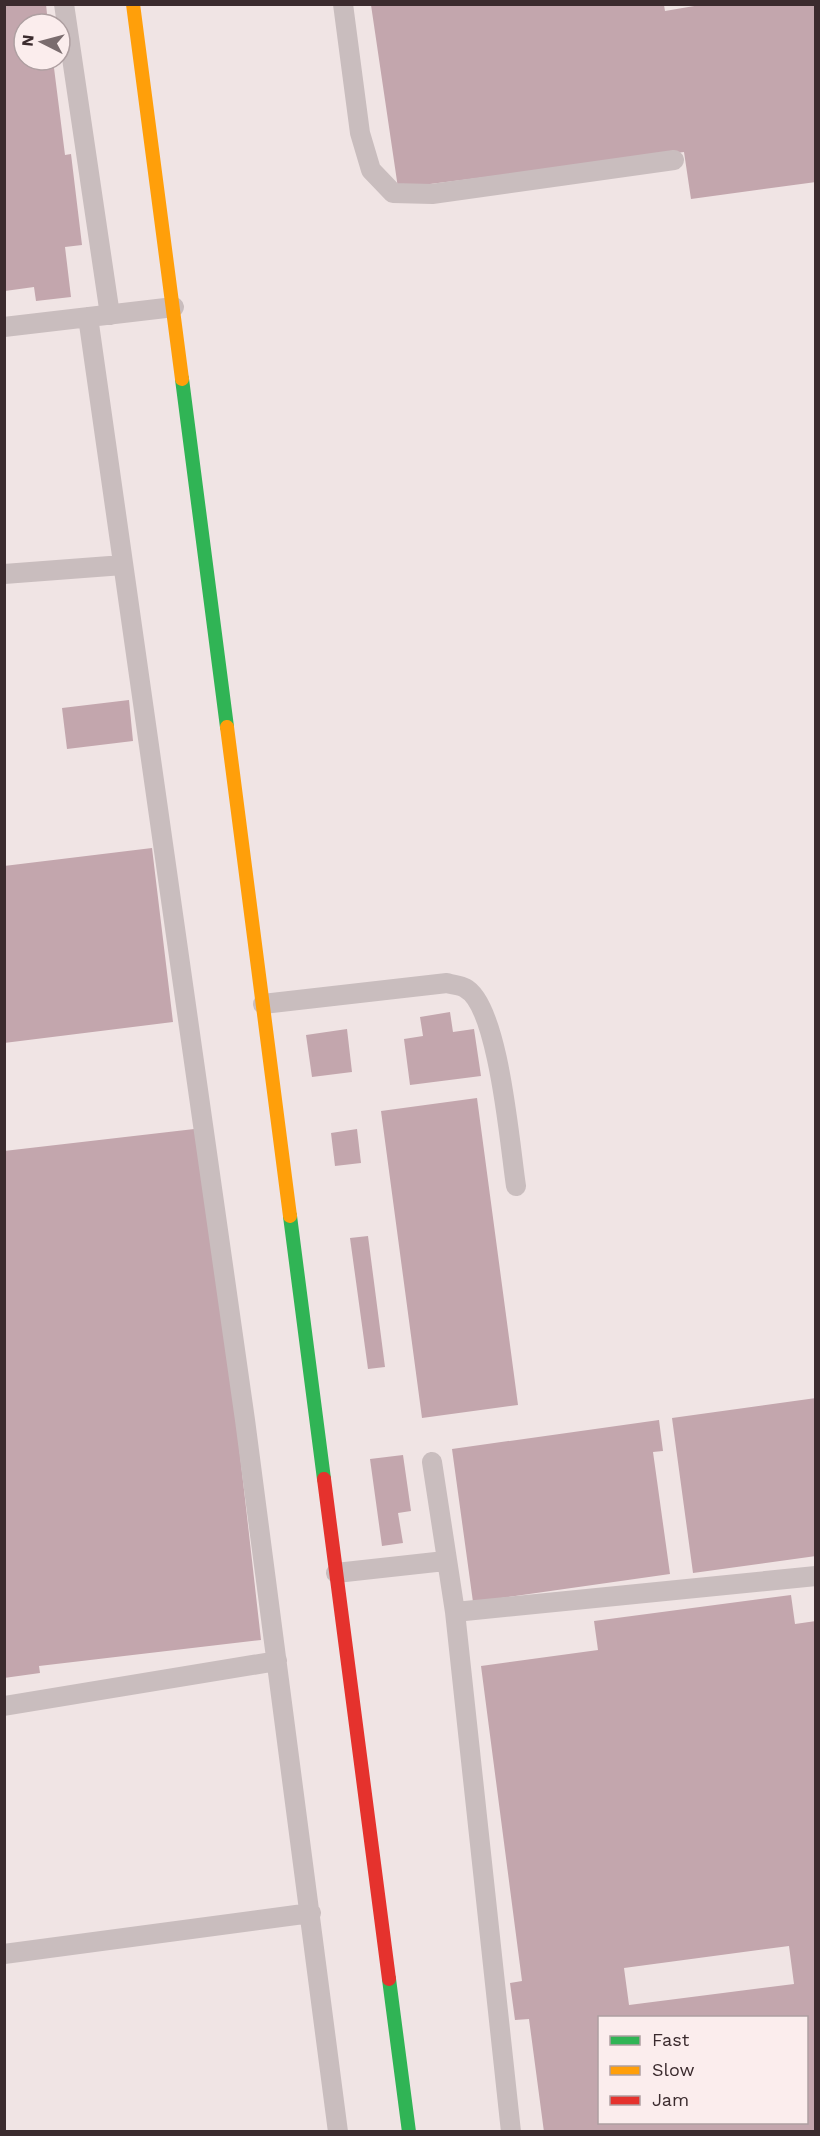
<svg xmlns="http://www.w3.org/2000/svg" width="820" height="2136" font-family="'Work Sans',sans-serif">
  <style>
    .building { fill: #c3a6ad; fill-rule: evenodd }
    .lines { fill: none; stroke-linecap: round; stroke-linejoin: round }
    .lane { stroke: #c9bdbe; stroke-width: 20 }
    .fast { stroke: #30b455; stroke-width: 14 }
    .slow { stroke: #ff9f0a; stroke-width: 14 }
    .jam { stroke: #e5322d; stroke-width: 14 }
  </style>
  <rect width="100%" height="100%" fill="#f0e4e4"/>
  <!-- building -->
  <path class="building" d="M5,4H46L48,24H24V60H53L65,155L71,154L82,245L65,247L71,297L36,301L34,287L5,291Z
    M706,4H816V182L691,199L684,152L398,188L371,5H664L665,11Z
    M129,700L133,741L67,749L62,708Z
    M152,848L173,1022L4,1043V866Z
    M450,1012L453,1032L474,1029L481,1076L410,1085L404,1039L423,1036L420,1017Z
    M347,1029L352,1072L312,1077L306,1035Z
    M477,1098L518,1405L422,1418L381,1111Z
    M203,1128L261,1640L39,1666L40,1673L4,1678V1151Z
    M357,1129L361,1163L335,1166L331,1133Z
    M368,1236L385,1367L368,1369L350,1238Z
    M816,1398V1556L693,1573L672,1418Z
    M659,1420L663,1451L653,1452L670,1574L473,1602L452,1449Z
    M403,1455L411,1511L398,1513L403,1543L382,1546L370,1459Z
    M791,1595L795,1624L816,1621V2132H544L529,2019L515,2020L510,1983L522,1981L481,1666L598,1650L594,1621ZM789,1946L794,1984L629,2005L624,1968ZM600,2018H806V2122H600Z"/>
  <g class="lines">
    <!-- lane -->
    <path class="lane" d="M64,4L110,315
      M343,4L360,133L371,170L393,193L432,194L674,160
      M88,317L245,1420L338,2132
      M4,327L174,307
      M4,574L123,565
      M263,1004L447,983C453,985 460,985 465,988C499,1005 510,1148 516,1186
      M432,1462L455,1612L511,2132
      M336,1573L445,1561
      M455,1612L816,1576
      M4,1706L277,1661
      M4,1954L311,1913"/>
    <!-- fast -->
    <path class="fast" d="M182,379L227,727
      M290,1216L324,1479
      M389,1979L409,2132"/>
    <!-- slow -->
    <path class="slow" d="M133,4L182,379
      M227,727L290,1216"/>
    <!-- jam -->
    <path class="jam" d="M324,1479L389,1979"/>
  </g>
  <!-- border -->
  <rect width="820" height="2136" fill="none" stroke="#3b2b2e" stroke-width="12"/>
  <!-- legend -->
  <rect x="598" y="2016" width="210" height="108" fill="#fbeded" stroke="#ae9fa1" stroke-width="1.5"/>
  <rect x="610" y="2036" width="30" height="9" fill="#30b455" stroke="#ae9fa1" stroke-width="1.5"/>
  <text x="652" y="2046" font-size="18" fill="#3b2b2e">Fast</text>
  <rect x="610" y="2066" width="30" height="9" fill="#ff9f0a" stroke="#ae9fa1" stroke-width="1.5"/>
  <text x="652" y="2076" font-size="18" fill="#3b2b2e">Slow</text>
  <rect x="610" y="2096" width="30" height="9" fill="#e5322d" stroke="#ae9fa1" stroke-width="1.5"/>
  <text x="652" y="2106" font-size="18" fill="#3b2b2e">Jam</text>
  <!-- north arrow -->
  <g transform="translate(42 42) rotate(276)"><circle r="28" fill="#fbeded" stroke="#ae9fa1" stroke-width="1.5"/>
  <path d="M0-4.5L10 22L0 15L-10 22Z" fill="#7a6c6e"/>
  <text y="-9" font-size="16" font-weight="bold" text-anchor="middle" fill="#3b2b2e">N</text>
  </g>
</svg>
